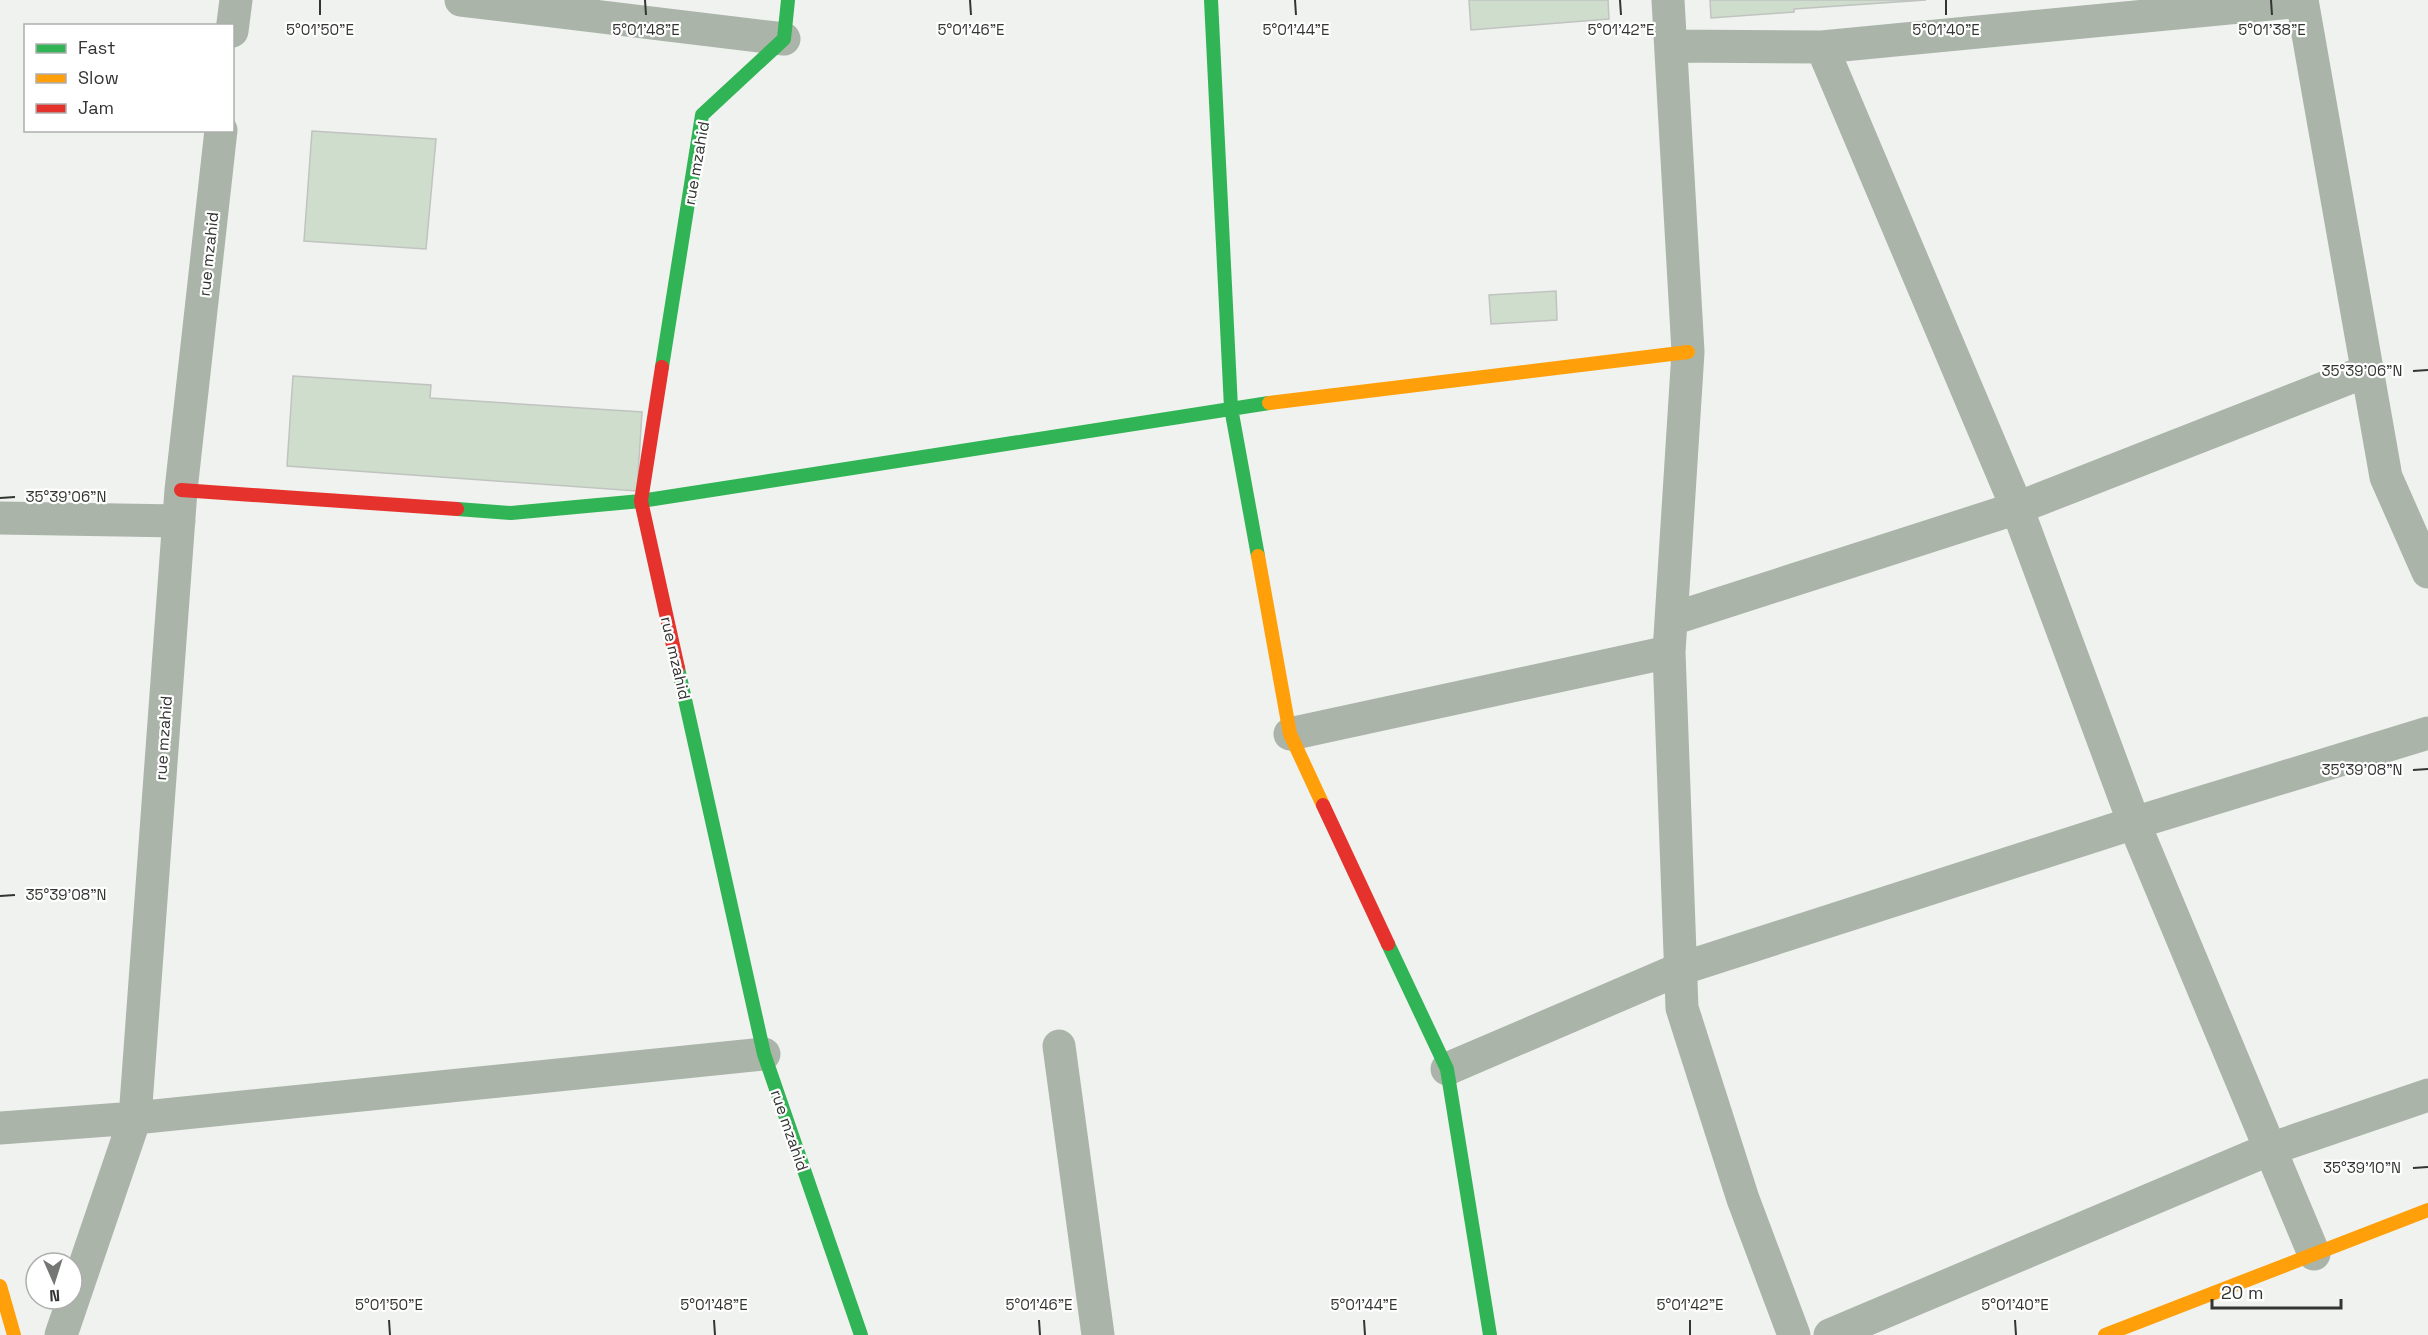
<svg xmlns="http://www.w3.org/2000/svg" width="2428" height="1335" font-family="'Space Grotesk',sans-serif">
  <style>
    .building { fill: #cfdecc; stroke: #c0c3c0; stroke-width: 1.5 }
    .lines { fill: none; stroke-linecap: round; stroke-linejoin: round }
    .street { stroke: #aab4a9; stroke-width: 33 }
    .fast { stroke: #30b455; stroke-width: 14 }
    .slow { stroke: #ff9f0a; stroke-width: 14 }
    .jam { stroke: #e5322d; stroke-width: 14 }
    .ticks { fill: none; stroke: #333532; stroke-width: 2 }
    .labels { text-anchor: middle; stroke-width: 4.5; stroke-linejoin: round; paint-order: stroke }
    .street-label { font-size: 16px; fill: #333532; stroke: #fff }
    .ticks-label { font-size: 15px; text-anchor: middle; fill: #333532; stroke: #fff; stroke-width: 4.5; stroke-linejoin: round; paint-order: stroke }
  </style>
  <rect width="100%" height="100%" fill="#eff2ee"/>
  <!-- building -->
  <path class="building" d="M1469,0H1608L1609,19L1471,30Z
    M1710,0H1926L1794,9V12L1711,18Z
    M312,131L436,139L426,249L304,241Z
    M1556,291L1557,320L1491,324L1489,295Z
    M293,376L431,385L430,398L642,412L637,491L287,466Z"/>
  <g class="lines">
    <!-- street -->
    <path class="street" d="M461,0L784,39
      M1668,0L1688,352L1669,652L1682,1008L1743,1199L1794,1335
      M2302,0L2386,477L2428,572
      M232,31L236,0
      M1671,46L1822,47L2302,1
      M1822,47L2017,508L2134,823L2314,1254
      M0,518L179,521
      M1672,619L2017,508L2367,371
      M1290,734L1669,652
      M1059,1046L1098,1335
      M1447,1069L1680,969L2134,823L2428,733
      M0,1128L135,1118L764,1054
      M61,1335L135,1118L181,490L221,130
      M1830,1335L2270,1149L2428,1095"/>
    <!-- fast -->
    <path class="fast" d="M1211,0L1231,408L1258,556
      M662,367L702,115L784,39L788,0
      M457,509L511,513L641,501L1269,403
      M678,668L764,1054L861,1335
      M1388,944L1447,1069L1490,1335"/>
    <!-- slow -->
    <path class="slow" d="M1269,403L1688,352
      M1258,556L1290,734L1323,805
      M0,1286L14,1335
      M2105,1335L2428,1210"/>
    <!-- jam -->
    <path class="jam" d="M662,367L641,501L678,668
      M181,490L457,509
      M1323,805L1388,944"/>
  </g>
  <!-- ticks -->
  <path class="ticks" d="M320,0V15M645,0L646,15M970,0L971,15M1295,0L1296,15M1620,0L1621,15M1946,0V15M2271,0L2272,15M2413,371L2428,370M0,498L15,497M2413,770L2428,769M0,896L15,895M2413,1168L2428,1167M389,1320L390,1335M714,1320L715,1335M1039,1320L1040,1335M1364,1320L1365,1335M1690,1320V1335M2015,1320L2016,1335"/>
  <g class="labels">
    <!-- street labels -->
    <g class="street-label">
      <text transform="translate(696 163) rotate(-80)" y="6">rue mzahid</text>
      <text transform="translate(208 254) rotate(-84)" y="6">rue mzahid</text>
      <text transform="translate(676 658) rotate(77)" y="6">rue mzahid</text>
      <text transform="translate(163 738) rotate(-86)" y="6">rue mzahid</text>
      <text transform="translate(790 1130) rotate(71)" y="6">rue mzahid</text>
    </g>
  </g>
  <g class="ticks-label">
    <text x="320" y="35">5°01'50"E</text>
    <text x="646" y="35">5°01'48"E</text>
    <text x="971" y="35">5°01'46"E</text>
    <text x="1296" y="35">5°01'44"E</text>
    <text x="1621" y="35">5°01'42"E</text>
    <text x="1946" y="35">5°01'40"E</text>
    <text x="2272" y="35">5°01'38"E</text>
    <text x="2362" y="376">35°39'06"N</text>
    <text x="66" y="502">35°39'06"N</text>
    <text x="2362" y="775">35°39'08"N</text>
    <text x="66" y="900">35°39'08"N</text>
    <text x="2362" y="1173">35°39'10"N</text>
    <text x="389" y="1310">5°01'50"E</text>
    <text x="714" y="1310">5°01'48"E</text>
    <text x="1039" y="1310">5°01'46"E</text>
    <text x="1364" y="1310">5°01'44"E</text>
    <text x="1690" y="1310">5°01'42"E</text>
    <text x="2015" y="1310">5°01'40"E</text>
  </g>
  <!-- legend -->
  <rect x="24" y="24" width="210" height="108" fill="#ffffff" stroke="#adaead" stroke-width="1.5"/>
  <rect x="36" y="44" width="30" height="9" fill="#30b455" stroke="#adaead" stroke-width="1.5"/>
  <text x="78" y="54" font-size="18" fill="#333532">Fast</text>
  <rect x="36" y="74" width="30" height="9" fill="#ff9f0a" stroke="#adaead" stroke-width="1.5"/>
  <text x="78" y="84" font-size="18" fill="#333532">Slow</text>
  <rect x="36" y="104" width="30" height="9" fill="#e5322d" stroke="#adaead" stroke-width="1.5"/>
  <text x="78" y="114" font-size="18" fill="#333532">Jam</text>
  <!-- north arrow -->
  <g transform="translate(54 1281) rotate(177)"><circle r="28" fill="#ffffff" stroke="#adaead" stroke-width="1.5"/>
  <path d="M0-4.5L10 22L0 15L-10 22Z" fill="#757774"/>
  <text y="-9" font-size="16" font-weight="bold" text-anchor="middle" fill="#333532">N</text>
  </g>
  <!-- scale -->
  <path d="M2212 1299v9h129v-9" fill="none" stroke="#333532" stroke-width="3"/>
  <text x="2221" y="1299" font-size="18" fill="#333532" stroke="#ffffff" stroke-width="4.5" paint-order="stroke">20 m</text>
</svg>
